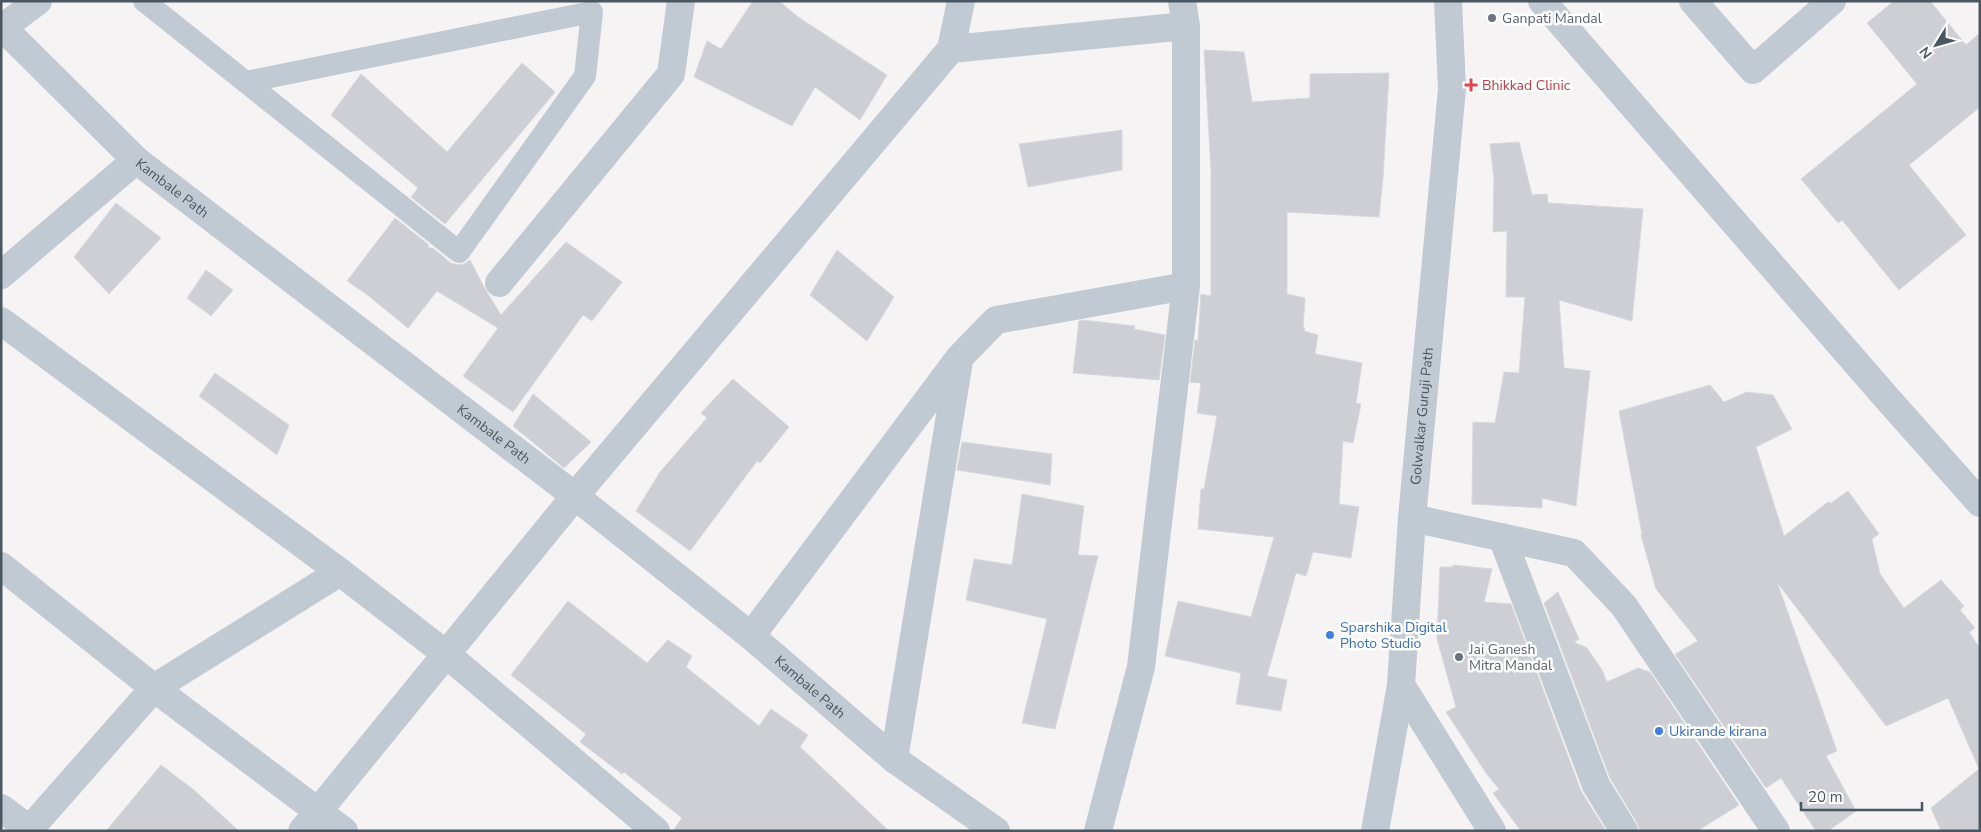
<svg xmlns="http://www.w3.org/2000/svg" width="1981" height="832" font-family="'Nunito Sans',sans-serif">
  <style>
    .building { fill: #cdcfd5; stroke: #d7d9de }
    .lines { fill: none; stroke-linecap: round; stroke-linejoin: round }
    .service { stroke: #c1cad2; stroke-width: 22 }
    .minor { stroke: #c1cad2; stroke-width: 28 }
    .tertiary { stroke: #c1cad2; stroke-width: 28 }
    .worship-dot { fill: #6b7280; stroke: #fff; stroke-width: 2 }
    .health-dot { fill: #e0444e; stroke: #fff; stroke-width: 2 }
    .shop-dot { fill: #3f7fe0; stroke: #fff; stroke-width: 2 }
    .labels { text-anchor: middle; stroke-width: 5; stroke-linejoin: round; paint-order: stroke }
    .worship-label { font-size: 14px; fill: #5b616d; stroke: #fff; text-anchor: start }
    .health-label { font-size: 14px; fill: #be3a42; stroke: #fff; text-anchor: start }
    .street-label { font-size: 14px; fill: #4a5661; stroke: #fff }
    .shop-label { font-size: 14px; fill: #366cbe; stroke: #fff; text-anchor: start }
  </style>
  <rect width="100%" height="100%" fill="#f5f3f3"/>
  <!-- building -->
  <path class="building" d="M753,1H779L798,17L887,75L860,120L815,87L792,126L694,77L707,41L721,49Z
    M1894,1H1930L1966,45L1980,33V107L1909,165L1966,235L1899,290L1842,220L1838,223L1801,179L1917,84L1867,23Z
    M1204,50L1244,52L1252,102L1310,98V74L1389,73L1383,178L1379,217L1287,212V294L1305,298L1303,328H1305L1304,331L1318,335L1315,354L1362,363L1356,403L1361,404L1353,443L1343,441L1339,504L1359,507L1351,558L1313,552L1306,576L1296,573L1267,676L1287,680L1281,711L1236,704L1241,673L1165,656L1178,601L1251,617L1274,537L1198,529L1201,489H1204L1217,416L1197,413L1201,383L1190,382L1195,340L1198,341L1201,294L1211,296V169Z
    M522,63L555,92L445,224L411,197L418,188L331,115L361,74L447,152Z
    M1122,130V170L1028,187L1019,144Z
    M1519,142L1532,195L1547,194L1548,203L1643,209L1632,321L1597,311V307V311L1559,300L1564,368L1590,371L1576,506L1542,498V508L1472,504L1473,422L1495,423L1504,372L1519,373L1525,297H1506L1507,231L1493,232L1494,180L1490,144Z
    M116,203L161,238L109,294L74,257Z
    M395,218L429,245L427,247L434,249L451,263L458,265L464,264L470,260L485,289L501,315L566,242L622,282L592,321L583,315L513,412L463,376L498,328L437,291L408,328L365,293L347,281Z
    M837,250L894,297L867,341L810,295Z
    M206,270L233,290L211,316L187,298Z
    M1083,320L1135,326L1134,329L1165,335L1159,380L1073,373L1079,321Z
    M215,373L289,425L277,455L199,396Z
    M733,379L789,427L760,463L757,461L690,551L636,511L660,472L707,418L701,413Z
    M1710,385L1724,402L1747,392L1773,395L1792,429L1756,447L1784,536L1828,502L1831,503L1848,491L1879,534L1872,539L1880,574L1904,608L1941,580L1964,606L1960,610L1975,628L1969,632L1980,649V831H1941L1931,808L1979,769L1948,698L1886,726L1777,582L1837,751L1826,756L1856,811L1828,831H1816L1781,778L1766,788L1675,654L1698,641L1656,589L1641,535L1642,534L1619,411Z
    M533,394L591,442L564,468L513,426Z
    M962,442L1052,454L1050,485L957,470Z
    M1022,494L1084,506L1078,555L1098,556L1055,729L1022,723L1047,619L966,600L974,559L1012,565Z
    M1453,565L1492,569L1484,602L1511,604L1581,791L1606,831H1521L1493,793L1499,789L1486,773L1446,712L1456,707L1437,639L1440,567H1453Z
    M1558,592L1579,639L1574,642L1587,648L1602,670L1607,682L1638,668L1650,672L1739,805L1697,831H1640L1637,823L1610,778L1544,603Z
    M568,601L647,663L668,640L692,656L686,667L759,726L771,709L808,735L800,747L889,831H673L682,818L624,772L622,774L580,742L586,734L511,675Z
    M161,765L194,790L239,831H106Z"/>
  <g class="lines">
    <!-- service -->
    <path class="service" d="M144,1L459,252L585,76L592,12L246,82"/>
    <!-- minor -->
    <path class="minor" d="M1542,1L1885,396L1980,503
      M1693,1L1753,70L1832,1
      M2,28L38,1
      M951,49L1186,26
      M1,275L136,160
      M499,283L671,74L681,1
      M1,321L340,572L446,654L656,831
      M1412,518L1574,553L1624,606L1776,831
      M1502,537L1596,785L1624,831
      M1,566L154,688L344,831
      M751,636L960,357L996,320L1186,286
      M1401,685L1492,831
      M894,759L959,361
      M1,808L29,829
      M28,831L154,688L340,572
      M302,831L575,496L951,49L961,1
      M1098,831L1141,667L1186,286V26L1182,1"/>
    <!-- tertiary -->
    <g class="tertiary">
      <path id="s1" d="M1,26L136,160L575,496L751,636L894,759L996,831"/>
      <path id="s2" d="M1375,831L1401,685L1412,518L1452,89L1448,1"/>
    </g>
  </g>
  <!-- markers -->
  <g class="worship-dot">
    <circle cx="1492" cy="18" r="5"/>
    <circle cx="1459" cy="657" r="5"/>
  </g>
  <path class="health-dot" d="M1468.5 77.5h5v5h5v5h-5v5h-5v-5h-5v-5h5z"/>
  <g class="shop-dot">
    <circle cx="1330" cy="635" r="5"/>
    <circle cx="1659" cy="731" r="5"/>
  </g>
  <g class="labels">
    <!-- worship labels -->
    <g class="worship-label">
      <text x="1502" y="23">Ganpati Mandal</text>
      <text x="1469" y="654">Jai Ganesh<tspan x="1469" dy="16">Mitra Mandal</tspan></text>
    </g>
    <!-- health labels -->
    <g class="health-label">
      <text x="1482" y="90">Bhikkad Clinic</text>
    </g>
    <!-- street labels -->
    <g class="street-label">
      <text dy="5" stroke="none"><textPath href="#s1" startOffset="236">Kambale Path</textPath></text>
      <text dy="5" stroke="none"><textPath href="#s2" startOffset="418">Golwalkar Guruji Path</textPath></text>
      <text dy="5" stroke="none"><textPath href="#s1" startOffset="641">Kambale Path</textPath></text>
      <text dy="5" stroke="none"><textPath href="#s1" startOffset="1046">Kambale Path</textPath></text>
    </g>
    <!-- shop labels -->
    <g class="shop-label">
      <text x="1340" y="632">Sparshika Digital<tspan x="1340" dy="16">Photo Studio</tspan></text>
      <text x="1669" y="736">Ukirande kirana</text>
    </g>
  </g>
  <!-- border -->
  <rect width="1981" height="832" fill="none" stroke="#4a5661" stroke-width="5"/>
  <!-- north arrow -->
  <g transform="translate(1936 45) rotate(233)" stroke="#ffffff" stroke-width="4" paint-order="stroke">
  <path d="M0-4L9 19L0 12L-9 19Z" fill="#4a5661"/>
  <text y="-8" font-size="14" font-weight="bold" text-anchor="middle" fill="#4a5661">N</text>
  </g>
  <!-- scale -->
  <path d="M1801 802v8h121v-8" fill="none" stroke="#4a5661" stroke-width="2.5"/>
  <text x="1808" y="802" font-size="15" fill="#4a5661" stroke="#ffffff" stroke-width="4" paint-order="stroke">20 m</text>
</svg>
